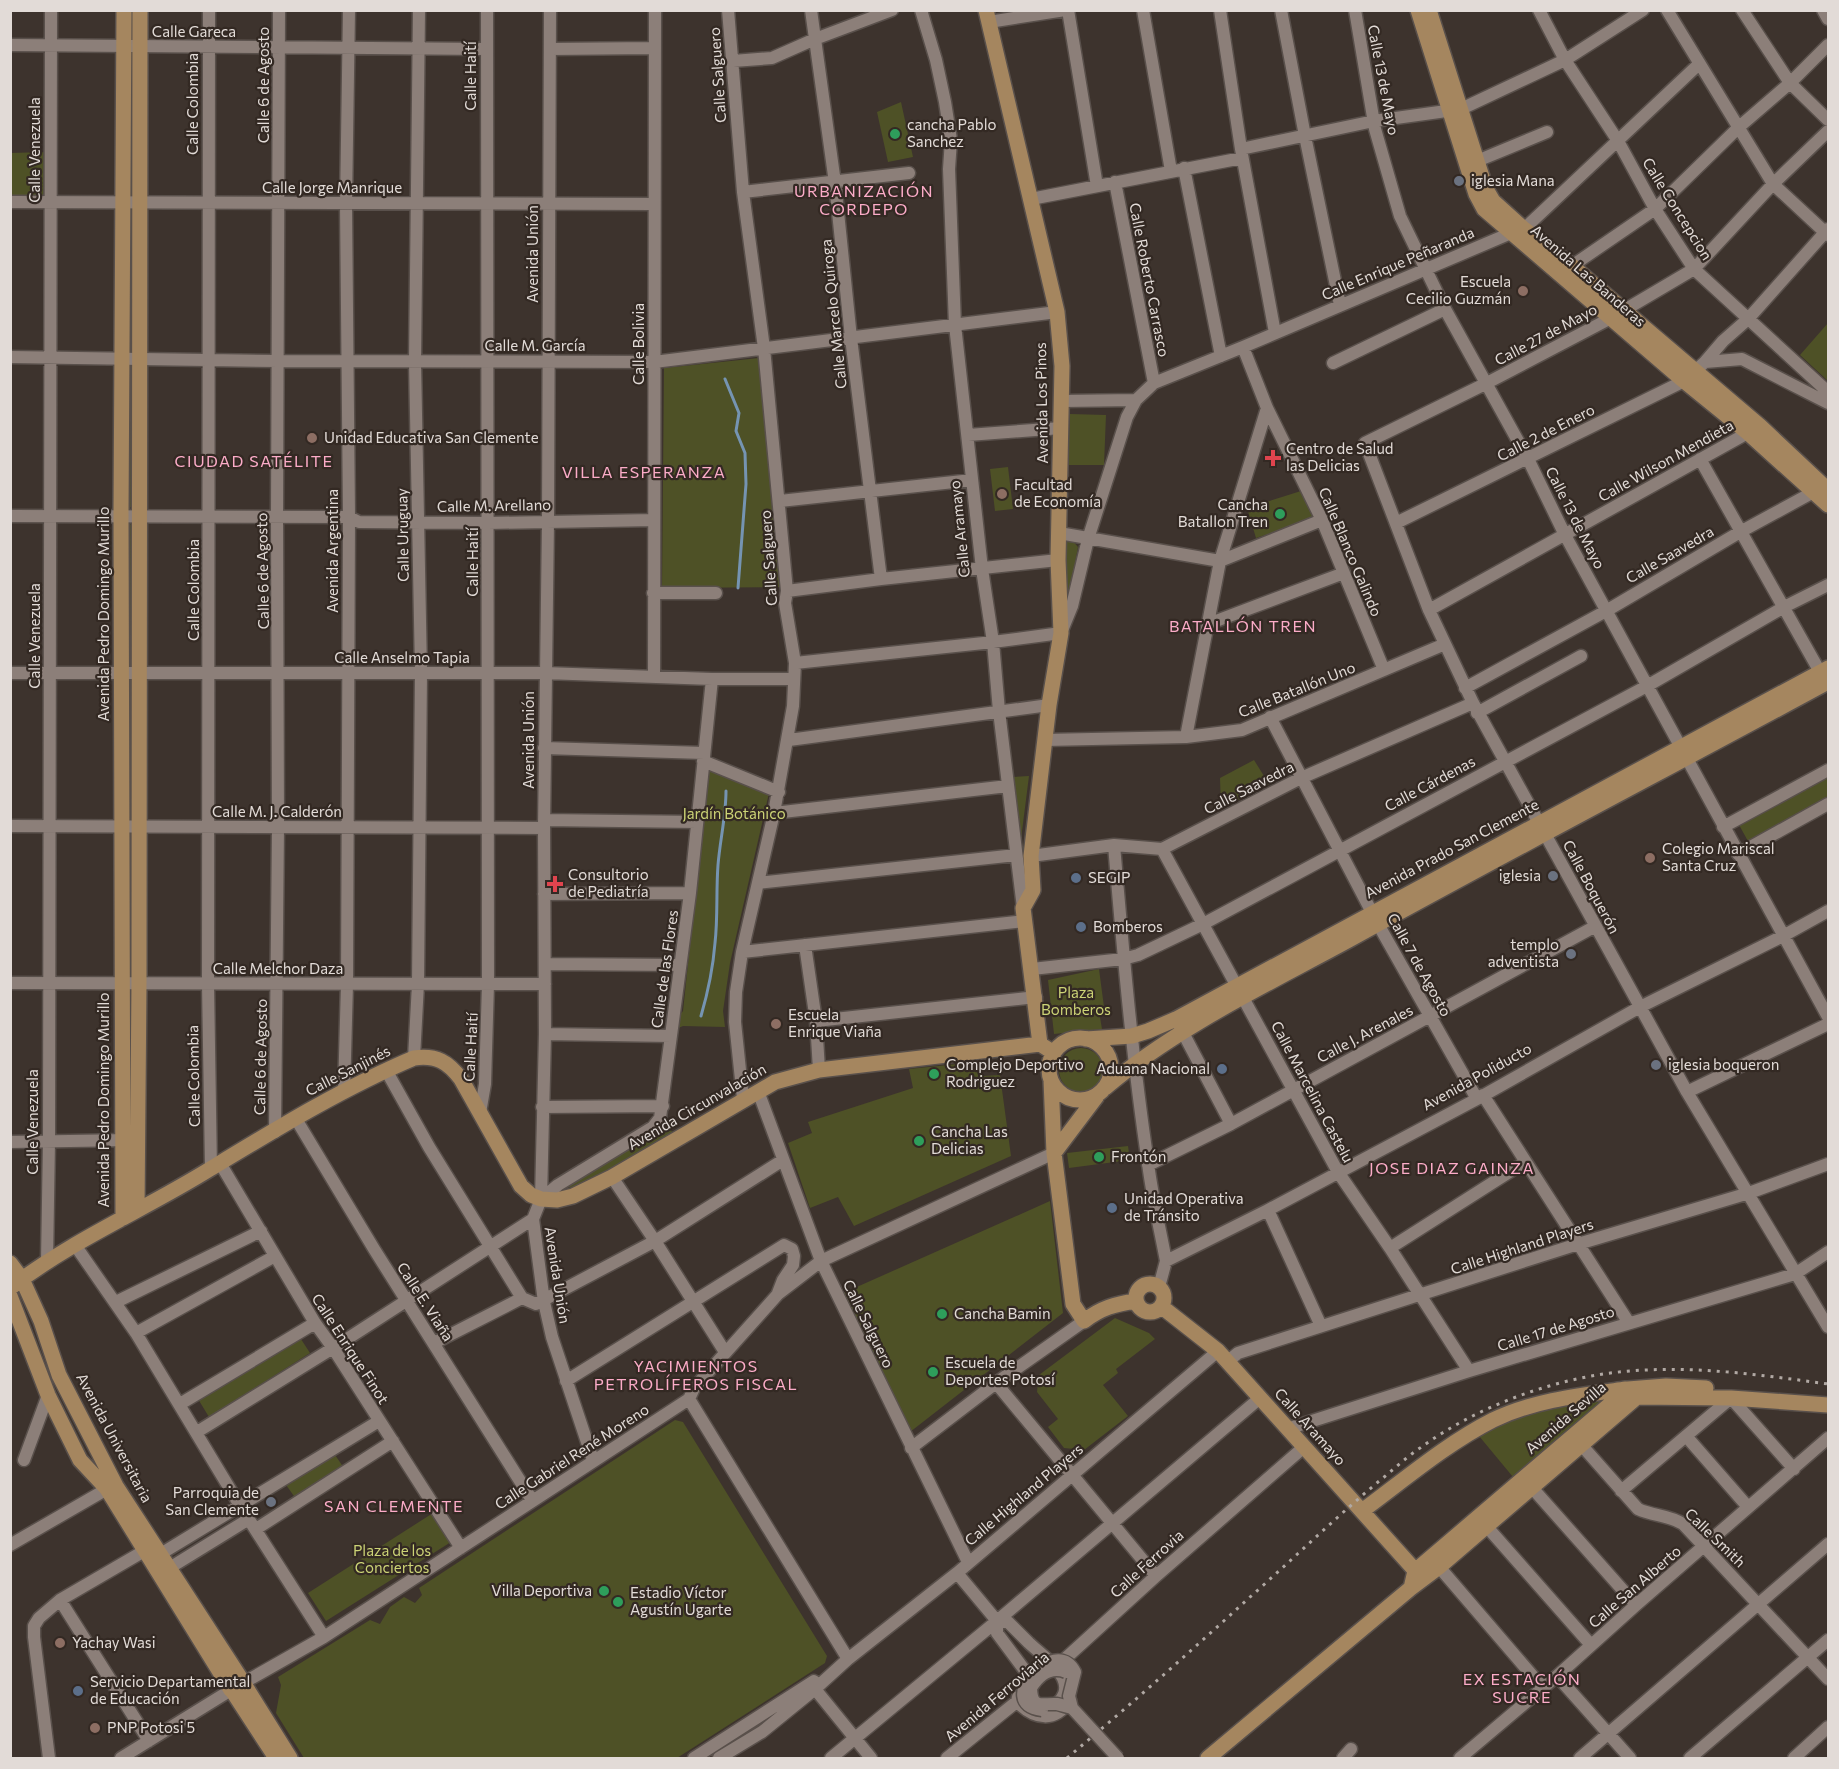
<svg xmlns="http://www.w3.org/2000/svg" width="1839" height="1769" font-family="Commissioner,sans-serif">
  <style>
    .green { fill: #4e5126 }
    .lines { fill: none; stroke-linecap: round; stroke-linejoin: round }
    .stream { stroke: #7594b2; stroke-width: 3 }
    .major-tunnel { stroke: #564c46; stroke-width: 15; stroke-dasharray: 15 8; stroke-linecap: butt }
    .minor-casing { stroke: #59504b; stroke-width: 15 }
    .major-casing { stroke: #59504b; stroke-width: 18 }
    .minor { stroke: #8c7f79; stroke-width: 12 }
    .major { stroke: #a5865f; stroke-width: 15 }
    .rail { stroke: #b1a9a4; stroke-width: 3; stroke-dasharray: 3 6; stroke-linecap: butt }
    .minor-bridge-casing { stroke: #59504b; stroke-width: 15; stroke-linecap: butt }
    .minor-bridge { stroke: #8c7f79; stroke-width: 12 }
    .leisure-dot { fill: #2e9e5b; stroke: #332923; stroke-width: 2 }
    .worship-dot { fill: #6b7280; stroke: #332923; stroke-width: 2 }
    .education-dot { fill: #8d6e63; stroke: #332923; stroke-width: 2 }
    .health-dot { fill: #e0444e; stroke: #332923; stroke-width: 2 }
    .service-dot { fill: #5c6f8a; stroke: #332923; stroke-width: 2 }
    .labels { text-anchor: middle; stroke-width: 4.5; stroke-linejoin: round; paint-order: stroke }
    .street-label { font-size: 15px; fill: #e2dbd7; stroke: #332923 }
    .poi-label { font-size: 15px; fill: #e2dbd7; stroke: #332923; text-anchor: start }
    .park-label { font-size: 15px; fill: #ccd376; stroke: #332923 }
    .neighbourhood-label { font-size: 16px; letter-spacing: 1.5px; fill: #fcacc8; stroke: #332923 }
  </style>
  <rect width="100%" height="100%" fill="#3d332d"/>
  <!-- green -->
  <path class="green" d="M901,102L913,157L888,162L877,112Z
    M46,152V197H11L10,153Z
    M1828,323V381L1800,355Z
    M759,358L781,587L662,588L664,368Z
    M127,368H135L133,507H126Z
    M1070,414L1106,415L1104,465H1068Z
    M1008,467L1013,509L995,511L990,469Z
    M1301,491L1314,519L1256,538L1247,508Z
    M126,524L133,525L134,664H126Z
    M1065,540H1072L1078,547L1069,596L1065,595Z
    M1254,760L1269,784L1221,809L1220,778Z
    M709,768L769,793L730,963L723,1011L725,1027L683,1026L676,1029L678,1017L683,1011Z
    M1828,774V800L1749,843L1738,823Z
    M1029,776L1019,855L1012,777Z
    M1099,969L1104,1007L1099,1011L1102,1029L1054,1034L1048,980Z
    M1059 1070a22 22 0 1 1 44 0a22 22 0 1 1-44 0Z
    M968,1063L969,1070L982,1069L983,1076L1000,1075L1011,1156L854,1226L838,1197L810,1208L788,1143L812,1133L808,1122L913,1088L909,1069Z
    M667,1127L675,1134L574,1189L565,1186Z
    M1128,1146L1130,1160L1069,1168L1067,1153Z
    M1050,1201L1063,1313L910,1432L841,1294Z
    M1115,1318L1149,1333L1155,1339L1116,1369L1118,1373L1103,1385L1128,1416L1084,1450L1064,1448L1048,1427L1058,1419L1037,1392L1039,1375Z
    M299,1336L310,1353L209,1417L198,1399Z
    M1609,1396L1513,1477L1479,1436L1509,1419Z
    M675,1420L683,1422L827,1656L825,1663L677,1758H304L276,1713L281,1685L278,1677L370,1620L380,1624L390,1607L404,1597L415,1603L422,1595L419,1588Z
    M333,1452L344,1468L296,1499L284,1482Z
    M433,1513L451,1542L326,1621L308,1593Z"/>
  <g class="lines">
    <!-- stream -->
    <path class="stream" d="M725,379L739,413L736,431L745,453L746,484L738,588
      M701,1016C708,992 713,968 715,943C718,917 716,891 718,865C720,840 726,816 726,791"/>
    <!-- major-tunnel -->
    <path class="major-tunnel" d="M10,1278L22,1299"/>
    <!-- minor casing -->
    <g class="minor-casing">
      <path id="minor" d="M209,10L208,984L211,1169
        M550,10L548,521L544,828L545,1034L541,1199L533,1219L544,1302L552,1337L593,1460
        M728,10L743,192L764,348L787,591L785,603L795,663L793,706L774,813L742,952L736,992L735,1022L743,1099
        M811,10L835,183L851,338L881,579
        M921,10L936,60L945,102L951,140L949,169L955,325L982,569L993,642L999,711L1023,908
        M1068,10L1097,186
        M1143,10L1171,171
        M1220,10L1241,149L1275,333
        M1281,10L1305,136L1340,305
        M1355,10L1375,129L1400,216L1445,309L1528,459L1565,535L1828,1017
        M1539,10L1565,60L1618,141L1655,209L1694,269L1828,392
        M1667,10L1773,184L1828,235
        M1742,10L1790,83L1828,120
        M1823,10L1828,19
        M989,22L1065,10
        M10,45L486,49
        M550,49L653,48
        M733,61L772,58L815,39L892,10
        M1828,131L1773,184L1694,269L1611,318L1485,384L1365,443L1429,610L1473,703L1687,1092L1828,1327
        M1241,149L1374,121L1461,109L1565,60L1643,10
        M1477,161L1547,132
        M1184,168L1221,356
        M1115,182L1154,383
        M743,192L909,173
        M1031,199L1242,158
        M10,202L654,204
        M1566,270L1655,209L1739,127L1790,83L1828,45
        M1243,347L1267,408L1322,520L1384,670
        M10,357L278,361L654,362L1057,312
        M1705,362L1742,359L1828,403
        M1333,363L1445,309
        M1062,401L1136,400
        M968,435L1061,428
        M1700,459L1824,679
        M780,501L972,480
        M10,516L349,517L359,522L488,523L654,520
        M1396,523L1684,381L1705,362L1723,341L1748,319L1828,229
        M1059,533L1220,561L1322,520
        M787,591L881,579L1058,560
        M653,593H716
        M1429,610L1753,430
        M1208,624L1344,573
        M795,663L993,642L1061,633L1072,606L1088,539L1127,417L1136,400L1154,383L1243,347L1511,233L1524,229L1699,64
        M10,673H545L712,679H794
        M654,677L655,10
        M1465,688L1606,611L1740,532L1819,489
        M1477,713L1581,656
        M1270,717L1378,924L1477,1099
        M1186,737L1220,561L1267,408
        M789,740L1049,705
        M1045,740L1186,737L1242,730L1445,644
        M544,748L704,753
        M703,761L779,792
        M774,813L1008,786
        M544,820L697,822
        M10,826L544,828
        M1723,827L1828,770
        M1114,845C1123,951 1132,1057 1148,1163C1152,1196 1160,1229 1166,1261
        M1162,849L1338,1172L1390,1248L1469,1371
        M1738,854L1828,804
        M1031,856L1114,845L1162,849L1301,778L1473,703
        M758,883L1016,855
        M544,894L690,893
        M805,945L816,1021L819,1070
        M742,952L1025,921
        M545,964L680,965
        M1032,969L1123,959L1138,955L1203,924L1647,686L1784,607L1828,585
        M10,983L545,984
        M816,1021L1036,997
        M1179,1025L1231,1124
        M545,1034L671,1036
        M414,1058L418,984L421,672L415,362L419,10
        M386,1070L429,1147L522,1298L536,1304L655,1241L783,1160
        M758,1091L821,1261L968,1562
        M344,1092L347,984L349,517L346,204L349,10
        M1687,1092L1828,1024
        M1483,1095L1629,1323
        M542,1107L663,1106
        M480,1113L485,1084L488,984L487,10
        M296,1119L374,1249L532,1500
        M275,1132L278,827L277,517L279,10
        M10,1142L129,1140
        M220,1163L315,1323L333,1348L461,1548
        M1148,1165L1231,1124L1594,927
        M612,1177L655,1241L725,1352
        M541,1199L558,1185L653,1127L660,1118L690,893L712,679
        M1268,1210L1321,1326
        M75,1245L136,1333L239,1504L324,1637
        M1390,1248L1525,1162
        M47,1261L49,1141L51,10
        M1159,1287L1166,1261L1268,1210L1477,1099L1640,1007L1783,936L1828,911
        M116,1302L261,1231
        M136,1333L275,1256
        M434,1343L522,1298
        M1227,1362L1238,1353L1578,1244L1749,1193L1828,1164
        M566,1381L784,1245L792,1249L794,1256L793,1265L783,1280L778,1293
        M996,1383L1156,1576
        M689,1399L848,1659
        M180,1404L315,1323
        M1287,1429L1469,1371L1795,1274L1828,1252
        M197,1432L333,1348L533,1219
        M1686,1436L1748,1507
        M1577,1440L1638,1509C1653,1516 1669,1515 1683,1524L1828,1679
        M911,1448L996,1383L1084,1321
        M24,1460L48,1395
        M1527,1482L1636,1605
        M1621,1491L1731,1398L1794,1469
        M1481,1520L1591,1645
        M256,1529L393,1441
        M10,1545L107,1489
        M154,1558L379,1421
        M1434,1561L1543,1688
        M163,1572L249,1519
        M957,1573L997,1621V1633L1029,1676
        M60,1600L149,1741
        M997,1621L1008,1622C1015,1629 1022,1636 1029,1643C1047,1660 1087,1685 1050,1709
        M1056,1667L1156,1576L1304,1447
        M1557,1676L1630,1758
        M243,1683L324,1637L689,1399L694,1388L778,1294L821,1261L1054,1153
        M815,1689L871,1758
        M1018,1697L1017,1702C1035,1720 1055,1723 1070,1700
        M49,1758L34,1637V1626L39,1618L60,1600L151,1547
        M121,1758L231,1690
        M694,1758L814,1681
        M719,1758L762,1732L815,1689L848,1659L957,1573L1218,1351
        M831,1758L997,1621L1260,1398
        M947,1758L1030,1691
        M1343,1758L1351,1749
        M1460,1758L1557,1676L1636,1605L1828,1438
        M1580,1758L1828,1544
        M1690,1758L1828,1640
        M1794,1758L1828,1727"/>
    </g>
    <!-- major casing -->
    <g class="major-casing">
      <path id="major" d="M986,10L1057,312L1062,366L1058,560L1061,633L1049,705L1031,856L1033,890L1023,908L1040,1044
        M1418,10L1476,194L1484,209L1684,381L1748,433L1828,505
        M1429,10L1477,161L1486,189L1493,201L1524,229L1572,266L1760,426L1828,490
        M1049 1069a31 31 0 1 1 62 0a31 31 0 1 1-62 0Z
        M1086,1039L1132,1036L1148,1031L1176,1019L1828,668
        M1051,1080L1054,1153L1073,1304L1084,1321C1101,1308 1115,1304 1136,1301
        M1105,1088C1175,1028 1268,984 1349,940C1508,852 1669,768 1828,682
        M1054,1153L1097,1096
        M137,1210L139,983L140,10
        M123,1218L121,515L124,10
        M10,1263L22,1279L41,1321L59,1375L116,1486L243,1682
        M1136 1298a14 14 0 1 1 28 0a14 14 0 1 1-28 0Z
        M10,1288C72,1240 144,1210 210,1169C276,1129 343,1088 414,1058C437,1055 448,1062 461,1079L521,1186L531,1195L541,1199L557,1200L573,1196L612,1177L775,1082L819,1070L1040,1044L1054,1053
        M10,1296L48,1395L80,1460L107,1489L231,1690C238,1697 247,1691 243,1682L237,1680L231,1684V1688
        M1162,1307L1218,1351L1421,1577
        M1362,1511C1404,1480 1446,1444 1493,1420C1534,1400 1582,1395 1626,1389
        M1411,1588L1415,1571L1628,1389L1666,1386L1706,1388
        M244,1684L290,1758
        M233,1692L276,1758
        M1208,1758L1411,1588L1439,1567L1637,1397L1731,1398L1828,1405"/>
    </g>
    <!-- minor -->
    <use href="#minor" class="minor"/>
    <!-- major -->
    <use href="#major" class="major"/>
    <!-- rail -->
    <path class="rail" d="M1067,1758C1129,1706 1190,1652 1250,1597C1293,1559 1334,1519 1378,1482C1392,1471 1405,1458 1420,1448C1472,1410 1539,1384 1603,1374C1679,1363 1754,1374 1828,1384"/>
    <!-- minor-bridge casing -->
    <g class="minor-bridge-casing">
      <path id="minor-bridge" d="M1066,1672C1051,1666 1039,1675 1031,1688C1032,1710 1042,1703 1057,1704C1062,1705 1067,1707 1072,1708
        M1042,1710C992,1704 1055,1633 1075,1672L1069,1696L1072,1708L1118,1758"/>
    </g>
    <!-- minor-bridge -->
    <use href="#minor-bridge" class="minor-bridge"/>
  </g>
  <!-- markers -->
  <g class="leisure-dot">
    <circle cx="895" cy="134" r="6"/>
    <circle cx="1280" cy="514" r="6"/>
    <circle cx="934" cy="1074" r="6"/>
    <circle cx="919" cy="1141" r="6"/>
    <circle cx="1099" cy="1157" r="6"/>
    <circle cx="942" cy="1314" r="6"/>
    <circle cx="933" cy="1372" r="6"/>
    <circle cx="604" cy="1591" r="6"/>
    <circle cx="618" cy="1602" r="6"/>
  </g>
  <g class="worship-dot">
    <circle cx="1459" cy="181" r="6"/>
    <circle cx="1553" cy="876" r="6"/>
    <circle cx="1571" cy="954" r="6"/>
    <circle cx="1656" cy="1065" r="6"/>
    <circle cx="271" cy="1502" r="6"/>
  </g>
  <g class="education-dot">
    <circle cx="1523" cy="291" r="6"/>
    <circle cx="312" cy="438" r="6"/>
    <circle cx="1002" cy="494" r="6"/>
    <circle cx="1650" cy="858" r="6"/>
    <circle cx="776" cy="1024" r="6"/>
    <circle cx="60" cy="1643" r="6"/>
    <circle cx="95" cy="1728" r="6"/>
  </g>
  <g class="health-dot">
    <path d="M1270 449h6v6h6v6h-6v6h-6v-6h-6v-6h6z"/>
    <path d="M552 875h6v6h6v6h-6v6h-6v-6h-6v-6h6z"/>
  </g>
  <g class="service-dot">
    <circle cx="1076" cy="878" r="6"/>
    <circle cx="1081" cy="927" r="6"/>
    <circle cx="1222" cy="1069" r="6"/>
    <circle cx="1112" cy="1208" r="6"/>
    <circle cx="78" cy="1691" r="6"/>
  </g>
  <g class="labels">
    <!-- street labels -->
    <g class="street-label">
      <text x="194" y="37">Calle Gareca</text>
      <text transform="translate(718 75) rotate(-94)" y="5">Calle Salguero</text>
      <text transform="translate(471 76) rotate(-90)" y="5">Calle Haití</text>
      <text transform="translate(1383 80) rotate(79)" y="5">Calle 13 de Mayo</text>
      <text transform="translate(264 85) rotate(-90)" y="5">Calle 6 de Agosto</text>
      <text transform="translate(193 104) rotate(-90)" y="5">Calle Colombia</text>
      <text transform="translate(35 150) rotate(-90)" y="5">Calle Venezuela</text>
      <text x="332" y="193">Calle Jorge Manrique</text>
      <text transform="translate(1677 209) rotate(58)" y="5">Calle Concepcion</text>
      <text transform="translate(533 254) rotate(-90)" y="5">Avenida Unión</text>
      <text transform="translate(1398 264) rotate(-23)" y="5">Calle Enrique Peñaranda</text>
      <text transform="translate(1588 276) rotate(41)" y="5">Avenida Las Banderas</text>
      <text transform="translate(1149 280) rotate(79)" y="5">Calle Roberto Carrasco</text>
      <text transform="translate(834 314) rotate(-96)" y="5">Calle Marcelo Quiroga</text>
      <text transform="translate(1546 335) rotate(-28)" y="5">Calle 27 de Mayo</text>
      <text transform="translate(639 344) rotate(-90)" y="5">Calle Bolivia</text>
      <text x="535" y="351">Calle M. García</text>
      <text transform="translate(1042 403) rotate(-91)" y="5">Avenida Los Pinos</text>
      <text transform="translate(1546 433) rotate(-27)" y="5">Calle 2 de Enero</text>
      <text transform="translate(1666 461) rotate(-29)" y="5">Calle Wilson Mendieta</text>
      <text transform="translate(494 506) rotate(-1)" y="5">Calle M. Arellano</text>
      <text transform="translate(1575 518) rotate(63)" y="5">Calle 13 de Mayo</text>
      <text transform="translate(960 529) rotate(-96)" y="5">Calle Aramayo</text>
      <text transform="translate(403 535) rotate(-91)" y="5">Calle Uruguay</text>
      <text transform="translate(333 551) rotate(-90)" y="5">Avenida Argentina</text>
      <text transform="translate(1350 552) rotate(67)" y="5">Calle Blanco Galindo</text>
      <text transform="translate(1670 555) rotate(-30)" y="5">Calle Saavedra</text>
      <text transform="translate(769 558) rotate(-94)" y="5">Calle Salguero</text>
      <text transform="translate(473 562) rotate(-90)" y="5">Calle Haití</text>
      <text transform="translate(263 571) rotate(-91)" y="5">Calle 6 de Agosto</text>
      <text transform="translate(194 590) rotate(-90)" y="5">Calle Colombia</text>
      <text transform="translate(104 614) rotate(-90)" y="5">Avenida Pedro Domingo Murillo</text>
      <text transform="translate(35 636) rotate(-90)" y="5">Calle Venezuela</text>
      <text x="402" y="663">Calle Anselmo Tapia</text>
      <text transform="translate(1297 690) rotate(-22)" y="5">Calle Batallón Uno</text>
      <text transform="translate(529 740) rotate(-90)" y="5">Avenida Unión</text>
      <text transform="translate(1430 784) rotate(-28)" y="5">Calle Cárdenas</text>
      <text transform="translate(1249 788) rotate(-27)" y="5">Calle Saavedra</text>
      <text x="277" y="817">Calle M. J. Calderón</text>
      <text transform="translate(1452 849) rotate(-28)" y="5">Avenida Prado San Clemente</text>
      <text transform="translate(1591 887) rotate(62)" y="5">Calle Boquerón</text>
      <text transform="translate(1419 965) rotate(61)" y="5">Calle 7 de Agosto</text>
      <text x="278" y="974">Calle Melchor Daza</text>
      <text transform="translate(665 969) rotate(-82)" y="5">Calle de las Flores</text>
      <text transform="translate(1365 1034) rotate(-28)" y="5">Calle J. Arenales</text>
      <text transform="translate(471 1047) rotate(-87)" y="5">Calle Haití</text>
      <text transform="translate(261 1057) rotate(-89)" y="5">Calle 6 de Agosto</text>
      <text transform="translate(348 1071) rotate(-27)" y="5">Calle Sanjinés</text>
      <text transform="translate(194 1076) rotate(-91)" y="5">Calle Colombia</text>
      <text transform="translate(1477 1077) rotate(-29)" y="5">Avenida Poliducto</text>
      <text transform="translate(1312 1092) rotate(62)" y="5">Calle Marcelina Castelu</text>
      <text transform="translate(104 1100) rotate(-90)" y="5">Avenida Pedro Domingo Murillo</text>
      <text transform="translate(697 1107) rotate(-30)" y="5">Avenida Circunvalación</text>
      <text transform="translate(33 1122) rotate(-90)" y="5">Calle Venezuela</text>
      <text transform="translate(1522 1247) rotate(-18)" y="5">Calle Highland Players</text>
      <text transform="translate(557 1275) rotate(81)" y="5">Avenida Unión</text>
      <text transform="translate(425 1302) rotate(57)" y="5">Calle E. Viaña</text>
      <text transform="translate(868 1324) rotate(64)" y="5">Calle Salguero</text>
      <text transform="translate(1556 1329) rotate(-17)" y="5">Calle 17 de Agosto</text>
      <text transform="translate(350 1349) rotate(57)" y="5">Calle Enrique Finot</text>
      <text transform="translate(1566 1418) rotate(-41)" y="5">Avenida Sevilla</text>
      <text transform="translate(1310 1427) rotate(48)" y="5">Calle Aramayo</text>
      <text transform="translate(114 1438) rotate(62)" y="5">Avenida Universitaria</text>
      <text transform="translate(572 1457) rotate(-33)" y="5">Calle Gabriel René Moreno</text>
      <text transform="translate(1024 1495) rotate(-40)" y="5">Calle Highland Players</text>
      <text transform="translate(1715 1538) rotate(44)" y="5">Calle Smith</text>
      <text transform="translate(1147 1564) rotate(-42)" y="5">Calle Ferrovia</text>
      <text transform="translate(1635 1587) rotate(-41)" y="5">Calle San Alberto</text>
      <text transform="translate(997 1697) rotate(-40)" y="5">Avenida Ferroviaria</text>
    </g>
    <!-- poi labels -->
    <g class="poi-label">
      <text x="907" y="130">cancha Pablo<tspan x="907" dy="17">Sanchez</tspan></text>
      <text x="1471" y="186">iglesia Mana</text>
      <text x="1511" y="287" text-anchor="end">Escuela<tspan x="1511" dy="17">Cecilio Guzmán</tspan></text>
      <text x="324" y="443">Unidad Educativa San Clemente</text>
      <text x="1286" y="454">Centro de Salud<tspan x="1286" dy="17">las Delicias</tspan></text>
      <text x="1014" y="490">Facultad<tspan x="1014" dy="17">de Economía</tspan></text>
      <text x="1268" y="510" text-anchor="end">Cancha<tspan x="1268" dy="17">Batallon Tren</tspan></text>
      <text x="1662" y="854">Colegio Mariscal<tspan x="1662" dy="17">Santa Cruz</tspan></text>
      <text x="568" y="880">Consultorio<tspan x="568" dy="17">de Pediatría</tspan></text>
      <text x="1541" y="881" text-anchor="end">iglesia</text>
      <text x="1088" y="883">SEGIP</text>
      <text x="1093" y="932">Bomberos</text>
      <text x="1559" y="950" text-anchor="end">templo<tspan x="1559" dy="17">adventista</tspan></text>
      <text x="788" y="1020">Escuela<tspan x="788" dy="17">Enrique Viaña</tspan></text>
      <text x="946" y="1070">Complejo Deportivo<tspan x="946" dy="17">Rodriguez</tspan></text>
      <text x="1668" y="1070">iglesia boqueron</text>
      <text x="1210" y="1074" text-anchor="end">Aduana Nacional</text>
      <text x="931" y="1137">Cancha Las<tspan x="931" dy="17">Delicias</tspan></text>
      <text x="1111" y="1162">Frontón</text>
      <text x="1124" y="1204">Unidad Operativa<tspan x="1124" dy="17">de Tránsito</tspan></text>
      <text x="954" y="1319">Cancha Bamin</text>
      <text x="945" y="1368">Escuela de<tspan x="945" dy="17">Deportes Potosí</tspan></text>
      <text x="259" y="1498" text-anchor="end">Parroquia de<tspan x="259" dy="17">San Clemente</tspan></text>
      <text x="592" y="1596" text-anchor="end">Villa Deportiva</text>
      <text x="630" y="1598">Estadio Víctor<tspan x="630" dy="17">Agustín Ugarte</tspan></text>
      <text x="72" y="1648">Yachay Wasi</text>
      <text x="90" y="1687">Servicio Departamental<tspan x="90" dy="17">de Educación</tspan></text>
      <text x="107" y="1733">PNP Potosi 5</text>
    </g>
    <!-- park labels -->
    <g class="park-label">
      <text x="734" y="819">Jardín Botánico</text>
      <text x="1076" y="998">Plaza<tspan x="1076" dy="17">Bomberos</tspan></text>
      <text x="392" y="1556">Plaza de los<tspan x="392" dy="17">Conciertos</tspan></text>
    </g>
    <!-- neighbourhood labels -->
    <g class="neighbourhood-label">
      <text x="864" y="197">URBANIZACIÓN<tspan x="864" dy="18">CORDEPO</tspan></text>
      <text x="254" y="467">CIUDAD SATÉLITE</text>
      <text x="644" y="478">VILLA ESPERANZA</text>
      <text x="1243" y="632">BATALLÓN TREN</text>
      <text x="1452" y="1174">JOSE DIAZ GAINZA</text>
      <text x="696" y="1372">YACIMIENTOS<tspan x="696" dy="18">PETROLÍFEROS FISCAL</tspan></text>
      <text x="394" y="1512">SAN CLEMENTE</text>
      <text x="1522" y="1685">EX ESTACIÓN<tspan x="1522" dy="18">SUCRE</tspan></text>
    </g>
  </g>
  <!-- border -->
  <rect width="1839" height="1769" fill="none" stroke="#e2dbd7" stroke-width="24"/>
</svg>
